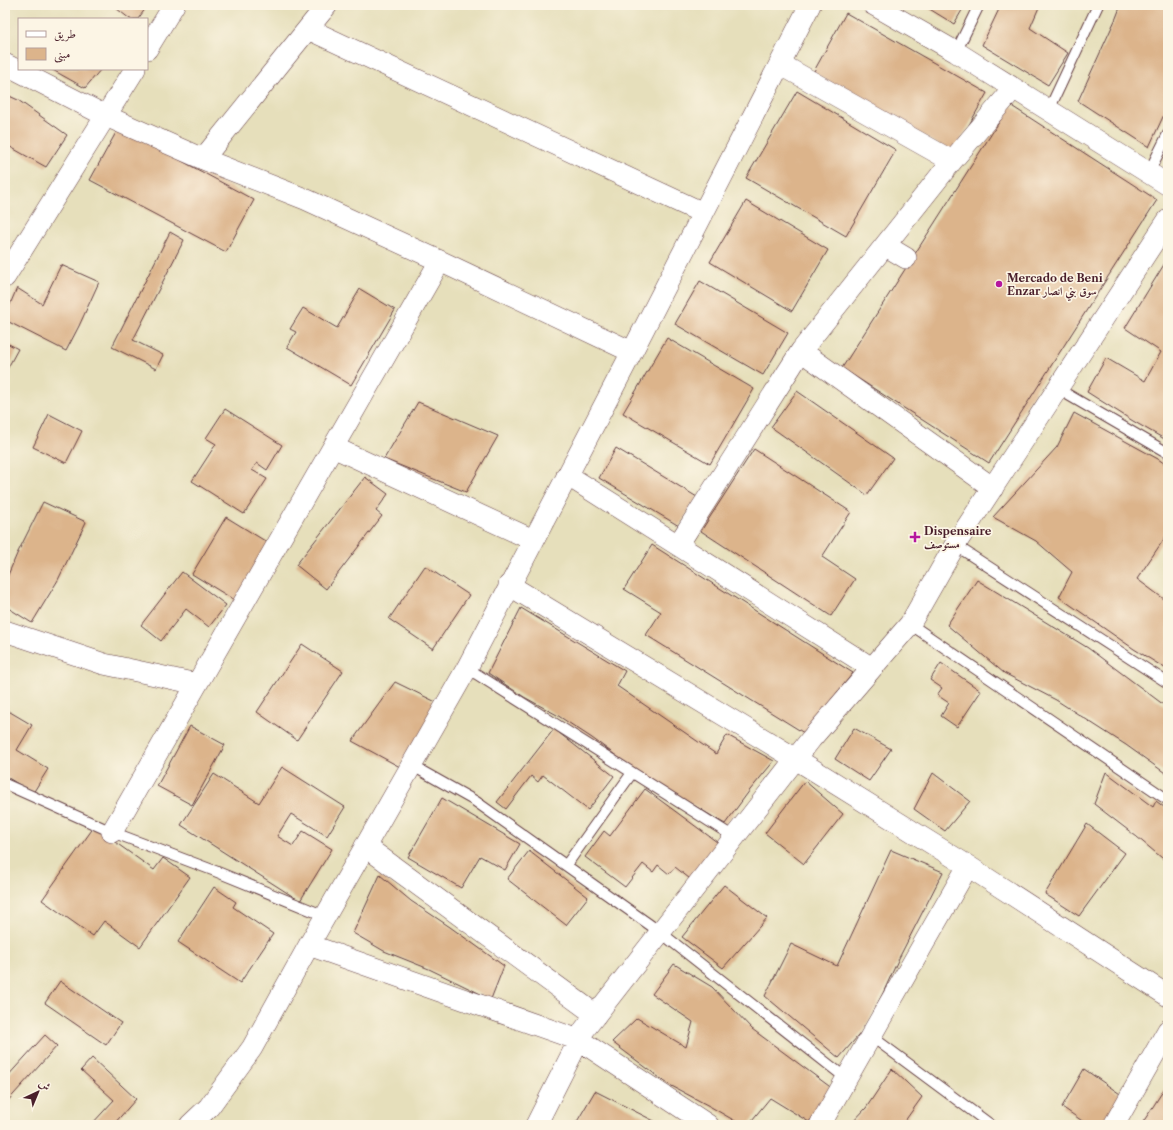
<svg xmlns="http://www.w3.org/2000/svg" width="1173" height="1130" font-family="'Libre Caslon Text',Amiri,serif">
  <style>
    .building { fill: #dcb48b }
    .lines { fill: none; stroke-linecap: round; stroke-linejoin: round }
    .service-casing { stroke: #613c41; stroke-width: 12 }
    .minor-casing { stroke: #613c41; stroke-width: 22 }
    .service { stroke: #fff; stroke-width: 10 }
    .minor { stroke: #fff; stroke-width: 21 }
    .poi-dot { fill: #b5179e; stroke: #fcf5e5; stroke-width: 1.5 }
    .labels { text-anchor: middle; stroke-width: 3.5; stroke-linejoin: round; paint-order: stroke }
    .poi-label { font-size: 11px; font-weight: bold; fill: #4a1f2b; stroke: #fcf5e5; text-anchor: start }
  </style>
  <rect width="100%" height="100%" fill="#fcf5e5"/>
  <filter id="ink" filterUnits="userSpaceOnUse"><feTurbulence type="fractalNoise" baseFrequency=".025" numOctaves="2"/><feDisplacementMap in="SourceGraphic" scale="8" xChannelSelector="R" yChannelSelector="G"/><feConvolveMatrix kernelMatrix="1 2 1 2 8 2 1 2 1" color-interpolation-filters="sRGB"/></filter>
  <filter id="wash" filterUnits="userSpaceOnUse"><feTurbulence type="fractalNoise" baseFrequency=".012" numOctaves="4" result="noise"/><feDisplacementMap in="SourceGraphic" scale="16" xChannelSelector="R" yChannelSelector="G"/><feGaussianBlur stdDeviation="0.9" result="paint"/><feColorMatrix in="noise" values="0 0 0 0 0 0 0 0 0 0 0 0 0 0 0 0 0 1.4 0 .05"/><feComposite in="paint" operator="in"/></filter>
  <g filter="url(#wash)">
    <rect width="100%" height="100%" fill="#e6dfbb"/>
    <g id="blocks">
      <!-- building -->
      <path class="building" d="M112,5H148L138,19H130Z
        M923,5H965L954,24Z
        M1001,5H1040L1030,28L1068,53L1048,85L982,45Z
        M1121,5H1168V106L1149,147L1078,101L1116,18Z
        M846,13L987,93L953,153L813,73Z
        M51,69H101L85,88Z
        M797,91L896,150L846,236L746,178Z
        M5,94L18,100L67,135L46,167L5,144Z
        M1010,105L1157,200L989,463L842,368Z
        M119,127L254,200L226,252L90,180Z
        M746,201L828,250L792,311L710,262Z
        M170,232L184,240L133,340L163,355L156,369L112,347Z
        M1168,258V339L1166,342L1168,343V441L1133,421L1087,392L1106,358L1145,381L1161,352L1125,328Z
        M61,265L99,282L79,326L66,351L5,320V316L17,288L42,304Z
        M700,281L788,333L763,375L675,324Z
        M360,289L395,310L351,385L287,347L296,332L290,329L303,308L337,328Z
        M667,338L754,389L710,464L623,413Z
        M5,342L18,349L5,373Z
        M797,391L893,458L867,495L771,427Z
        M418,402L498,436L466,492L384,459Z
        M225,409L282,445L267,470L257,463L252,470L267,479L244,514L192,481L216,444L206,438Z
        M1074,413L1158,459L1168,466V533L1137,579L1168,602V670L1134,649L1059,597L1072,572L1036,541L993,517L1057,447Z
        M49,414L82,431L66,463L33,447Z
        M616,448L697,497L679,526L599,478Z
        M754,449L851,512L822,557L855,579L831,616L701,531Z
        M365,477L388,494L376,511L382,516L326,589L296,565Z
        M43,502L86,522L58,580L32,623L5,606V582L17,554Z
        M226,517L270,544L236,601L192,574Z
        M652,545L853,673L804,733L646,635L661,612L624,589Z
        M425,566L469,595L433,649L389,619Z
        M182,572L226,605L209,627L186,609L161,641L141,625Z
        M977,580L1088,648L1168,708V775L1126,745L1056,700L1004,673L947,625Z
        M521,608L625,671L617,686L716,754L727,735L774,761L750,790L725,824L637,771L592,738L557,715L524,697L488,673Z
        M302,644L343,671L297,740L257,712Z
        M941,663L981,691L957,727L941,716L949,703L937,695L942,688L930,680Z
        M395,682L440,704L400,767L352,741Z
        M5,709L32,725L17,750L48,769L33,793L5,776Z
        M190,726L225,745L192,805L157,786Z
        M854,728L891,749L869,781L835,759Z
        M554,729L614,776L588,810L543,775L538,782L531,776L506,809L497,802Z
        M282,767L345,807L327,836L291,814L277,836L293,846L303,831L332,849L300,901L181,825L214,774L259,803Z
        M1106,772L1153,807L1156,801L1168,810V863L1137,837L1094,804Z
        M933,773L970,801L945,831L914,809Z
        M805,781L843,814L804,864L765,833Z
        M645,789L721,845L694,882L675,867L669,874L658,865L653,872L643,864L625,887L585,857L604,831L610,836Z
        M442,798L520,844L505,870L480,856L461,888L408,857Z
        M1087,824L1125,853L1079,916L1045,894Z
        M94,827L154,870L163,858L190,877L140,947L104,921L93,936L42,900Z
        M891,850L943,872L899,958L883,993L864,1029L839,1058L765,996L791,944L837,966Z
        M529,851L588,897L566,925L507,879Z
        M380,875L411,901L450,927L504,966L491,999L429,969L384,951L353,933Z
        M724,885L767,918L723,968L682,937Z
        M214,887L236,902L233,907L273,934L240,983L178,942Z
        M674,964L712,987L752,1029L833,1089L809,1122L770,1098L748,1125H742L711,1107L668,1084L612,1042L637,1018L686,1047L693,1022L652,994Z
        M60,981L121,1023L106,1045L45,1003Z
        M45,1035L57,1046L5,1104V1079Z
        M92,1058L136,1099L113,1125H91L114,1100L81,1070Z
        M892,1069L922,1097L902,1125H850L866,1108Z
        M1084,1069L1123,1096L1104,1125H1088L1062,1107Z
        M1168,1083V1125H1141L1149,1113Z
        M595,1091L662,1125H575Z"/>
    </g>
  </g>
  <g filter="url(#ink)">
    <use href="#blocks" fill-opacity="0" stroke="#613c41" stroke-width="1"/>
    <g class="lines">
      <!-- service casing -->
      <g class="service-casing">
        <path id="service" d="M956,52L979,5
          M1048,112L1098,5
          M1148,174L1168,134
          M1058,389L1168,453
          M955,545L1168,683
          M910,624L1168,800
          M467,668L734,837
          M411,765L475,801L660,932L847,1079
          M5,784L112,832L215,871L325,916
          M567,864L632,773
          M871,1036L991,1125"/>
      </g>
      <!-- minor casing -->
      <g class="minor-casing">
        <path id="minor" d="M874,5L956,52L1168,185
          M308,29L703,213
          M147,49L174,5
          M5,64L106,116L203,159L305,199L440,261L632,352
          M780,64L952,161
          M203,159L327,5
          M886,246L906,258
          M5,277L135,69
          M801,351L952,161L1013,89
          M333,447L533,540
          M567,475L872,668
          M678,545L801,351L993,488
          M509,585L796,759L968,866L1168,996
          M5,631L104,664L197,684
          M112,832L440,261
          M365,846L596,1015
          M309,945L579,1040L708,1125
          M190,1125L209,1107L252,1048L309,945L467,668L632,352L810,5
          M536,1125L584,1030L811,739L910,624L955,545L1168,220
          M820,1125L968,866
          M1114,1125L1168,1030"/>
      </g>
      <!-- service -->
      <use href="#service" class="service"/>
      <!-- minor -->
      <use href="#minor" class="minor"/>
    </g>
  </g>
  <!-- markers -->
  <g class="poi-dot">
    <circle cx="999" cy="284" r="4"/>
    <path d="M913 531h4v4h4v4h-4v4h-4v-4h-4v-4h4z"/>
  </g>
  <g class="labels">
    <!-- poi labels -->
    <g class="poi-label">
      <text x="1007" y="282">Mercado de Beni<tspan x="1007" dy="13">Enzar سوق بني انصار</tspan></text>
      <text x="924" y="535">Dispensaire<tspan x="924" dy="13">مستوصف</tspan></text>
    </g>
  </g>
  <!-- margin -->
  <rect width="1173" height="1130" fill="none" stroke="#fcf5e5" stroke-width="20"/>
  <!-- legend -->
  <rect x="18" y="18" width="130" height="52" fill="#fcf5e5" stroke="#b59f9b"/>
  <rect x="26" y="31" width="20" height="6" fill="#ffffff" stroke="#b59f9b"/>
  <text x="54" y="38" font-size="12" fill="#4a1f2b">طريق</text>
  <rect x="26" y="48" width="20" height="12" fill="#dcb48b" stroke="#b59f9b"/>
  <text x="54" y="58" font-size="12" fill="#4a1f2b">مبنى</text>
  <!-- north arrow -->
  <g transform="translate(38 1092) rotate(44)" stroke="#fcf5e5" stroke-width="3" paint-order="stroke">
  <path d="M0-3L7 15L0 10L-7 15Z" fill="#4a1f2b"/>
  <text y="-6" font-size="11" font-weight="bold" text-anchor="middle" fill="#4a1f2b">ش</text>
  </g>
</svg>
